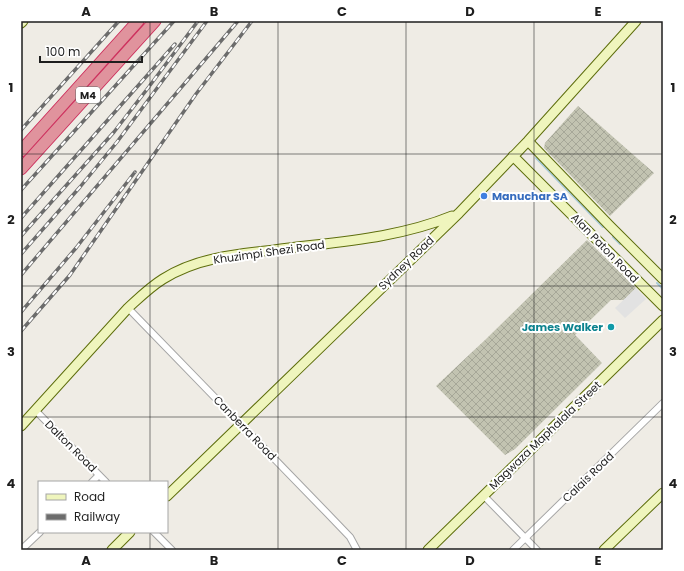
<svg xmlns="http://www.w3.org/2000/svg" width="684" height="571" font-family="Poppins,sans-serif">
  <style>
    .construction { fill: url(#construction-cross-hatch) }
    .parking { fill: #e2e2e2 }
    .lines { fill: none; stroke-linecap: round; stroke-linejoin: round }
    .stream { stroke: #a9cbd9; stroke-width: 2 }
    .street-casing { stroke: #a5a5a5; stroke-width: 8 }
    .secondary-casing { stroke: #5e6e0d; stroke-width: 11 }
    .highway-casing { stroke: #ce315e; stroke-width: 13 }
    .street { stroke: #fff; stroke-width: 6 }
    .secondary { stroke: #eff5bd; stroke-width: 9 }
    .highway { stroke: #e0939d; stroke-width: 11 }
    .rail-casing { stroke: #6c6c6c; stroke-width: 3.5 }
    .rail { stroke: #fff; stroke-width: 2; stroke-dasharray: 6; stroke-linecap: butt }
    .grid { fill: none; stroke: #1e1e1e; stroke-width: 1; stroke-opacity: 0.55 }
    .shop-dot { fill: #3f7fe0; stroke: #fff; stroke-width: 1.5 }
    .culture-dot { fill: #0f9aa8; stroke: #fff; stroke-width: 1.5 }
    .labels { text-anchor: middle; stroke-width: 4; stroke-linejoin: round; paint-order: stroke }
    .shield { fill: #fff; stroke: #626262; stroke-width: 1 }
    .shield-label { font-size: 10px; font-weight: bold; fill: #1e1e1e }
    .shop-label { font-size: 11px; font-weight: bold; fill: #366cbe; stroke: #fff; text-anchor: start }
    .street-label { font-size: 11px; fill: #1e1e1e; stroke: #fff }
    .culture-label { font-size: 11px; font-weight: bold; fill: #0d838f; stroke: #fff; text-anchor: end }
    .neatline { fill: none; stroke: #1e1e1e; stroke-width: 1.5 }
    .grid-label { font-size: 13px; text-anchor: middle; font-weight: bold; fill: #1e1e1e }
  </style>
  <defs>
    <pattern id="construction-cross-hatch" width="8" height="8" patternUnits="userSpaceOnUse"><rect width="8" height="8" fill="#c2c3b1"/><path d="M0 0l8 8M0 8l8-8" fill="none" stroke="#a6a798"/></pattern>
  </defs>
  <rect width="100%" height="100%" fill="#efece5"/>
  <!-- construction -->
  <path class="construction" d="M578,106L654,173L610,216L544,148L545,143Z
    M587,240L636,288L624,300H611L575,335L602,363L515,449L505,455L436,386L485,340Z"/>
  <!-- parking -->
  <path class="parking" d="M636,288L646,299L625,318L615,308Z"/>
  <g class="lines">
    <!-- stream -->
    <path class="stream" d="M536,158L603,227
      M613,237L620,244
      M657,283L663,289"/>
    <!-- street casing -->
    <g class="street-casing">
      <path id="street" d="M128,308L326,512L350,537L357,550
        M35,410L106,482
        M92,482L99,475
        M483,495L537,550
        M154,532L172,550
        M21,550L40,532
        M513,550L663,403"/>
    </g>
    <!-- secondary casing -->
    <g class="secondary-casing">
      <path id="secondary" d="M21,23L23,21
        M528,141L609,225L663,279
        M513,156L663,306
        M21,426L128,308C139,298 150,287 163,279C196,258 236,254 274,250C334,242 396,239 452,216
        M167,496L459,213L528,141L636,21
        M112,550L130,532
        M428,550L663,320
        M604,550L663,493"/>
    </g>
    <!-- highway casing -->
    <g class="highway-casing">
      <path id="highway" d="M21,151L138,21
        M21,169L155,21"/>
    </g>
    <!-- street -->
    <use href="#street" class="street"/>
    <!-- secondary -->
    <use href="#secondary" class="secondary"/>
    <!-- highway -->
    <use href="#highway" class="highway"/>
    <!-- rail casing -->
    <g class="rail-casing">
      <path id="rail" d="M21,130L119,21
        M21,190L174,21
        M21,218L175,44
        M21,236L114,132L148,88L198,21
        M21,254L80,187L117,142L207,21
        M21,275L238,21
        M21,312L76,248L135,172
        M21,331L70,275L196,94L252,21"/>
    </g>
    <!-- rail -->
    <use href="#rail" class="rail"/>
  </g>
  <!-- grid -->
  <path class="grid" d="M150,21V482M278,21V550M406,21V550M534,21V550M21,154H663M21,286H663M21,417H663M150,532V550"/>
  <!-- markers -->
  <circle class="shop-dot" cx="484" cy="196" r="4"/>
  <circle class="culture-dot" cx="611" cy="327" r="4"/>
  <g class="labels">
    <!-- shield labels -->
    <rect class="shield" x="76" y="87" width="24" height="16" rx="3"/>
    <g class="shield-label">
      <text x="88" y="99">M4</text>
    </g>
    <!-- shop labels -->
    <g class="shop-label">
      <text x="492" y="200">Manuchar SA</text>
    </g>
    <!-- street labels -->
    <g class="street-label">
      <text transform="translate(605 248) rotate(46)" y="4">Alan Paton Road</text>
      <text transform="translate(269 252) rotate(-8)" y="4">Khuzimpi Shezi Road</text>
      <text transform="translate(406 263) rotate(-44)" y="4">Sydney Road</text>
      <text transform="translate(245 428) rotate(46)" y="4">Canberra Road</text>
      <text transform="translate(545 435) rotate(-44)" y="4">Magwaza Maphalala Street</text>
      <text transform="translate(71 446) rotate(45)" y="4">Dalton Road</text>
      <text transform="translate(588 477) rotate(-44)" y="4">Calais Road</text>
    </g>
    <!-- culture labels -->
    <g class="culture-label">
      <text x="603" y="331">James Walker</text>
    </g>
  </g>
  <!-- border -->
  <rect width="684" height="571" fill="none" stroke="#ffffff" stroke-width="44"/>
  <!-- legend -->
  <rect x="38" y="481" width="130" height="52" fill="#ffffff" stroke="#a5a5a5"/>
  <rect x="46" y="494" width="20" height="6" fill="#eff5bd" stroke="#a5a5a5"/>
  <text x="74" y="501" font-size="12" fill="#1e1e1e">Road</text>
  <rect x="46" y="514" width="20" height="6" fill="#6c6c6c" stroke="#a5a5a5"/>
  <text x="74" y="521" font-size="12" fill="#1e1e1e">Railway</text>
  <!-- scale -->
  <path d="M40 56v6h102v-6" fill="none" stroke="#1e1e1e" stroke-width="2"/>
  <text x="46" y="56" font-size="12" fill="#1e1e1e" stroke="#ffffff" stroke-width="3" paint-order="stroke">100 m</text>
  <rect x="22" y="22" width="640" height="527" class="neatline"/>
  <g class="grid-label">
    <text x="86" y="16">A</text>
    <text x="214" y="16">B</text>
    <text x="342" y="16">C</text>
    <text x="470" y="16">D</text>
    <text x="598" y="16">E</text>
    <text x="11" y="92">1</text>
    <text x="673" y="92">1</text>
    <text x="11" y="224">2</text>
    <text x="673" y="224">2</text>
    <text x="11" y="356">3</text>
    <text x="673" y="356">3</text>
    <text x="11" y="488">4</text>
    <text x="673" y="488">4</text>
    <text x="86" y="565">A</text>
    <text x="214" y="565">B</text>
    <text x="342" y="565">C</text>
    <text x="470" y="565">D</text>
    <text x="598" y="565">E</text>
  </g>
</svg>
